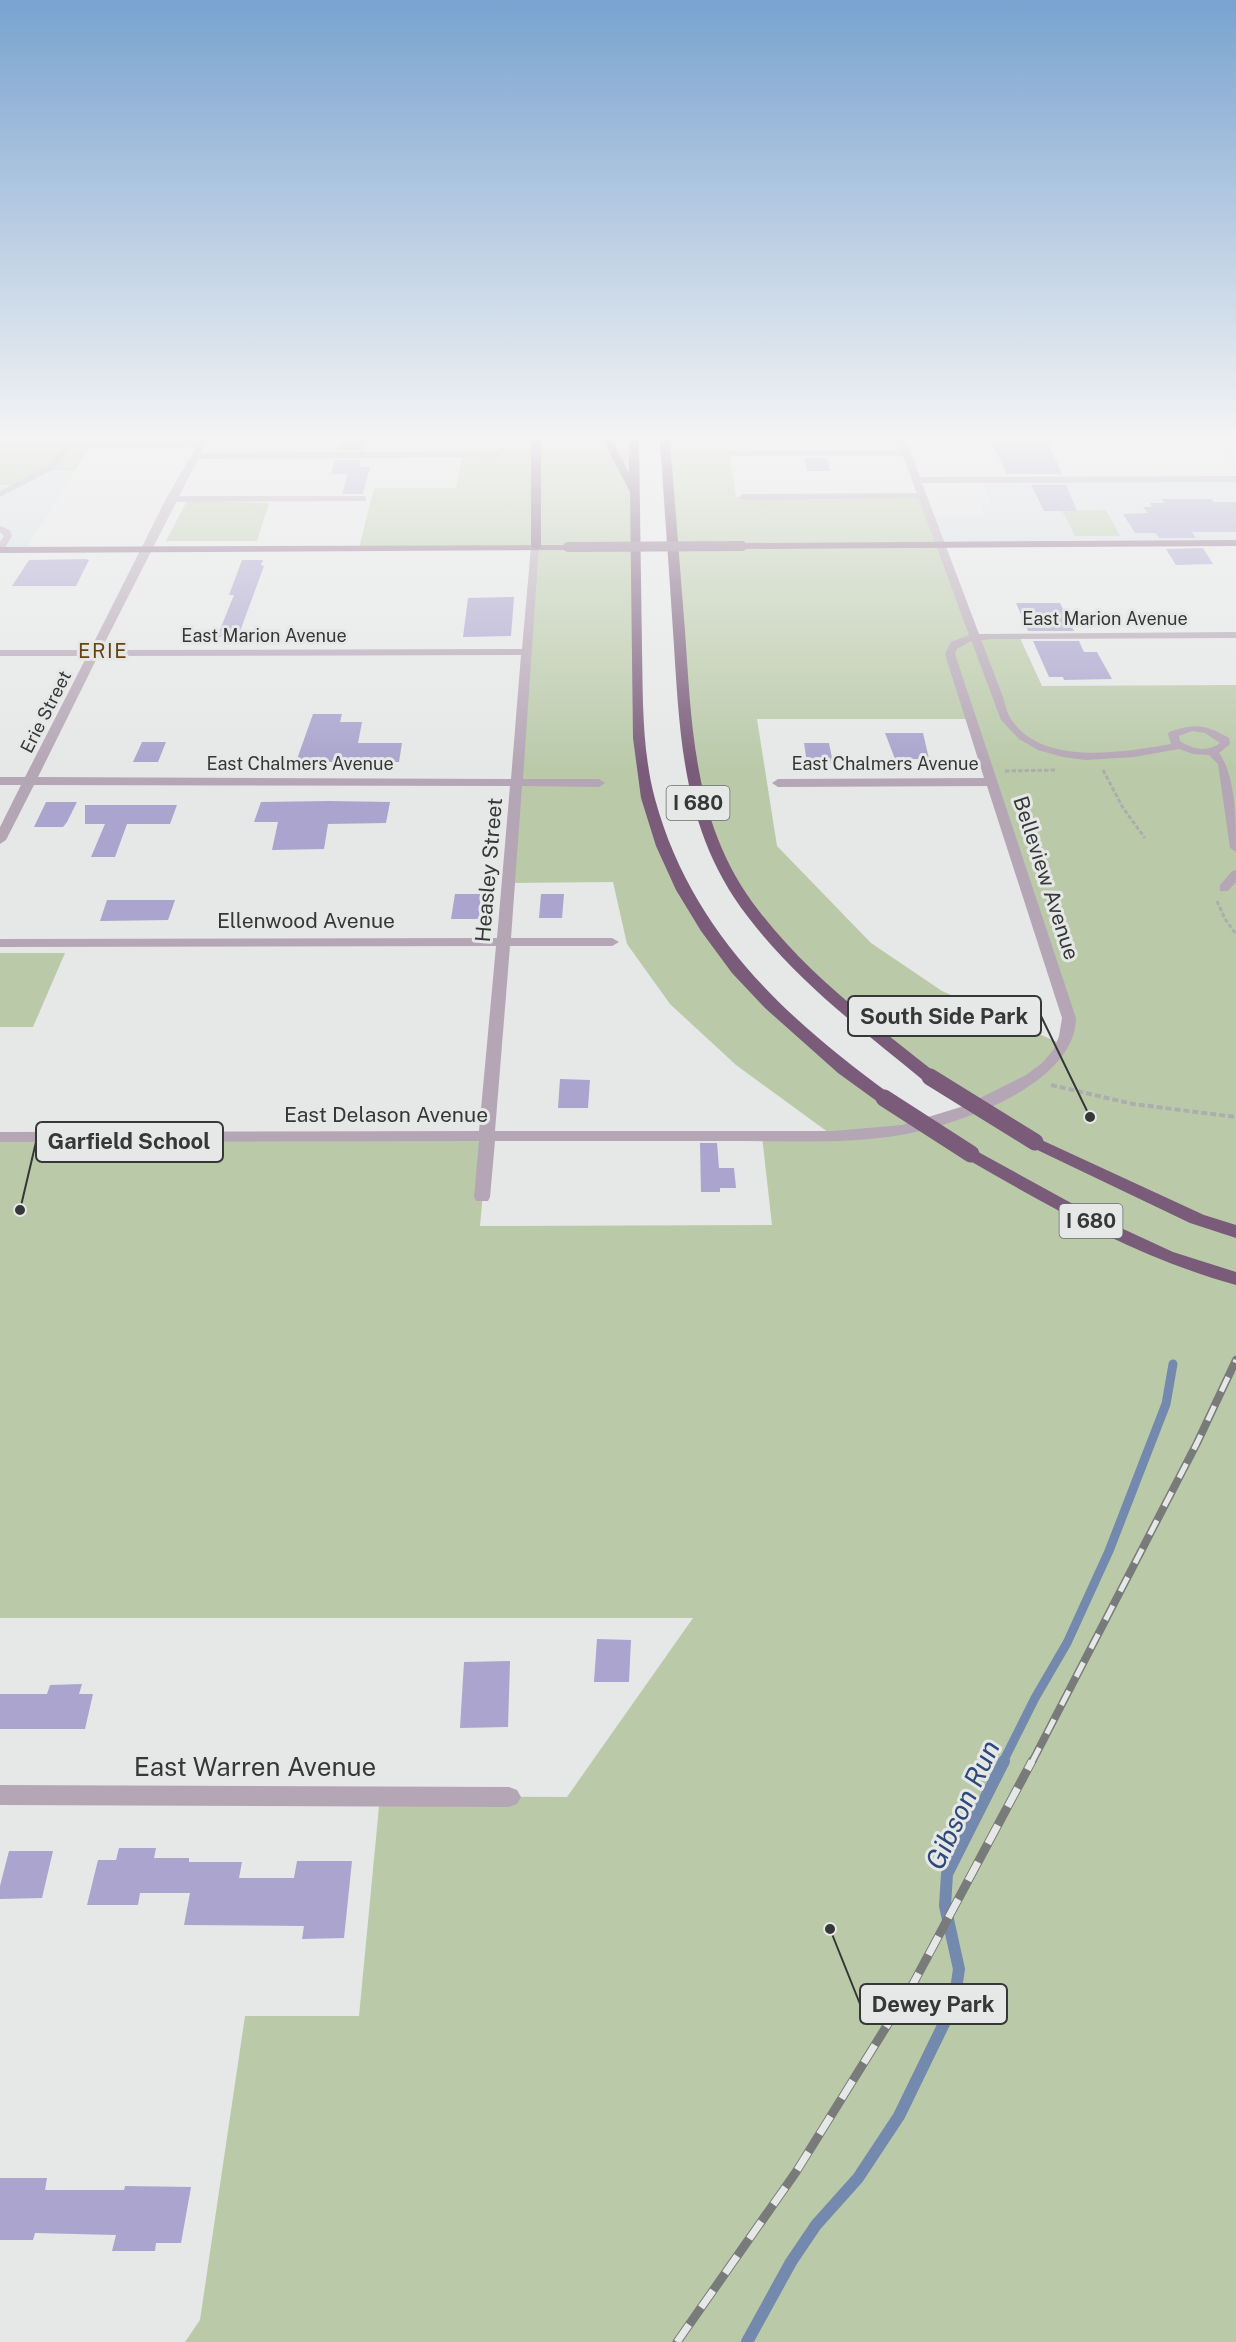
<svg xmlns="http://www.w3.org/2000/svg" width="1236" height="2342" font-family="'Public Sans',sans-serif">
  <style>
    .built { fill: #d6dee3 }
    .green { fill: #bacaa9; fill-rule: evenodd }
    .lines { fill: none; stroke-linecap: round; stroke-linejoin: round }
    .stream-far1 { stroke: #7389ad; stroke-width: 9 }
    .stream { stroke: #7389ad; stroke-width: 12 }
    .building { fill: #aaa4ce }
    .path-far1 { stroke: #acadad; stroke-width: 3; stroke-dasharray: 4.5 2; stroke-linecap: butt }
    .path { stroke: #acadad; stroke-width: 4; stroke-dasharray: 6 3; stroke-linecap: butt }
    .service { fill: #b5a6b5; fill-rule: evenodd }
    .minor { fill: #b5a6b5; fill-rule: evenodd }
    .primary { fill: #8a6f8a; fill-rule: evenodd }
    .motorway { fill: #7a5c7a; fill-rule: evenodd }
    .rail-far1-casing { stroke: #797a7a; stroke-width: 8 }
    .rail-casing { stroke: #797a7a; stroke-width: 9 }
    .rail-far1 { stroke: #e6e7e7; stroke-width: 5; stroke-dasharray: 16; stroke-linecap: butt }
    .rail { stroke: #e6e7e7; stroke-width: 7; stroke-dasharray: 21; stroke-linecap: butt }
    .primary-bridge { stroke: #8a6f8a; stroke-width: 10 }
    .motorway-bridge { stroke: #7a5c7a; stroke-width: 17 }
    .labels { text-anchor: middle; stroke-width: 6; stroke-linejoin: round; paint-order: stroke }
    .far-street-label { font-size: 18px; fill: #363737; stroke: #e6e7e7 }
    .far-quarter-label { font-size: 20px; letter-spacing: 1.5px; fill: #66430f; stroke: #e6e7e7 }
    .shield { fill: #e6e7e7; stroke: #6b6c6c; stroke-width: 1.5 }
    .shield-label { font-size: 20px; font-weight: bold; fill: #363737 }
    .street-label { font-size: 21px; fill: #363737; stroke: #e6e7e7 }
    .near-street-label { font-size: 26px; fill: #363737; stroke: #e6e7e7 }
    .near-water-label { font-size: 27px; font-style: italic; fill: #2c497a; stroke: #e6e7e7 }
    .leader { fill: none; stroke: #363737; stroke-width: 2 }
    .callout-dot { fill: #363737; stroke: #e6e7e7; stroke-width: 2 }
    .callout { fill: #e6e7e7; stroke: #363737; stroke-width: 2 }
    .callout-label { font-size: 22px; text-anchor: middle; font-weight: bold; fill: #363737 }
  </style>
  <rect width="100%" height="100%" fill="#e6e7e7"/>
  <!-- built -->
  <path class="built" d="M1212,440H1236V474Z
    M0,445H92L25,550H0Z
    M1236,479V543L941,545L930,516L984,515L980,503H991L981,480Z"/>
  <!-- green -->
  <path class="green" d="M499,440H634L641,754L672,869L779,1015L924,1124L977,1106L834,999L739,892L695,793L665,440H727L736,497L923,496L975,637L1019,636L1042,686L1236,685V2342H185L200,2320L245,2016H359L380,1796L567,1797L693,1618H0V1137L488,1136L480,1226L772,1225L762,1136L832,1135L736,1065L670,1004L627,944L613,882L509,883L536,547L359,548L374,488H456L463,455L498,454ZM757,719H972L1069,1033L1064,1045L942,991L871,943L777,846Z
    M37,449H88L75,471H42L12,485H0V452Z
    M187,501L269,503L257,541H166Z
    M1106,510L1120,536H1075L1062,511Z
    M0,953H65L33,1027H0Z"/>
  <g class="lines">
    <!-- stream-far1 -->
    <path class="stream-far1" d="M1003,1762L1035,1698L1067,1643L1109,1551L1166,1404L1173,1364"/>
    <!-- stream -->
    <path class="stream" d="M747,2342L791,2262L816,2225L858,2178L899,2116L954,2003L959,1969L945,1906L947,1874L1004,1761"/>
  </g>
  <!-- building -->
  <path class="building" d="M341,440H366L364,450H338Z
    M990,440H1047L1062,474H1007Z
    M804,458H827L830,471H807Z
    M335,460H361L359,467H370L363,494H342L348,474H331Z
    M1031,485H1066L1077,511H1044Z
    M1162,499H1211L1214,502H1236V532H1192L1196,538H1159L1156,533H1135L1123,514L1148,513L1143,507H1152L1150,503H1164Z
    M1203,548L1213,564L1176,565L1166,549Z
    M29,560L86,559L89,560L76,586H12Z
    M242,560H263L261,565L264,566L238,637H217L234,595H229Z
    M514,597L511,636L463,637L468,598Z
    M1016,603H1060L1074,631H1028Z
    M1033,641H1079L1084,652H1097L1112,679L1064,680L1063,677H1049Z
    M313,714H342L340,722H362L358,743H402L399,762H296Z
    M885,733H923L929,759H895Z
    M142,742H166L158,762H133Z
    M804,743H829L833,763H807Z
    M329,801L390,802L386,823L328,824L324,849L272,850L278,822H254L261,802Z
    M46,802H77L67,822L63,827H34Z
    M85,805H177L170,824H127L115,857H91L105,824H85Z
    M455,894H481L479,919H451Z
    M541,894H564L562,918H539Z
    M107,900H175L168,920L100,921Z
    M560,1079L590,1080L588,1108H558Z
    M700,1143H717L719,1168H734L736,1188H720V1192H701Z
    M597,1639L631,1640L629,1682H594Z
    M510,1661L508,1727L460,1728L464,1662Z
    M82,1684L79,1694H93L85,1729H0V1694H47L50,1685Z
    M119,1848H156L154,1858H189V1862H242L239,1878H294L297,1861H352L344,1938L302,1939L304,1926L184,1925L190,1893H140L138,1905H87L98,1860H116Z
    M9,1851H53L42,1898L0,1899V1886Z
    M0,2178H47L45,2190H124L125,2186L191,2187L181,2243H156L155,2251H112L116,2235L35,2233L33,2240H0Z"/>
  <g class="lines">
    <!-- path-far1 -->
    <path class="path-far1" d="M1103,770L1123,808L1145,838
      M1005,771L1057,770
      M1217,901L1225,919L1236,934"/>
    <!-- path -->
    <path class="path" d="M1051,1085L1133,1104L1236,1117"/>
    <!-- service -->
    <path class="service" d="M70,443L77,445L52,470L0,497V491L47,466Z
      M923,493L926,494V498L743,500L739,497L743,494Z
      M363,496L366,497V501L171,502L167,499L171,496Z
      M0,526L10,530L12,536L3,551L0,552V542L4,536L0,532Z
      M975,634L980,637C988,657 995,677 1003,697C1005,704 1007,713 1011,719C1042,767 1124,752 1171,744L1168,734L1169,732C1195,723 1205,724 1229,738L1230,744L1219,753C1236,776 1236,821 1236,852L1230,848L1218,764L1209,755L1193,754L1179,749L1134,757L1086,760L1063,757L1038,750L1019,739L1001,720L970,637ZM1192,731L1205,733L1220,743C1207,753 1192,749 1180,741L1179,736Z
      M1236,870V882L1228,891H1220V885L1232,871Z"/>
    <!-- minor -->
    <path class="minor" d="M199,440H208L201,453L498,451L502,454L498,457L198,459L101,650L522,649L531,547L539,545L523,779H599L605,783L599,787L522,786L511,938H612L619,942L612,946H510L495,1131H833L902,1125L964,1106L1026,1075L1042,1063L1054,1049L1059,1036L1062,1018L987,786L778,787L772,783L778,779L984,778L945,654L951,642L969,635L903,456H732L728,453L729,451L901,450L898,440H906L920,477L1236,476V482L922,483L979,634L1236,632V638L990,639L969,642L957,649L955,654L1076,1018C1075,1087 952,1127 895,1136C842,1144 788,1141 736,1141C655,1141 575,1141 495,1141L490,1197L488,1201H476L474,1197L479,1141L0,1142V1132L479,1131L496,946L0,947V939L497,938L510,786L34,785L6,840L0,844V827L21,785H0V777H25L87,656H0V650H90L166,499L196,447L0,448V442ZM521,655L511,779L38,777L98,656Z
      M0,1785L509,1787L517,1790L521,1797L517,1804L509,1807L0,1805Z"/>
    <!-- primary -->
    <path class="primary" d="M1236,540V546L742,549L737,546L742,543Z
      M571,545V549L568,550L0,553V547Z"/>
    <!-- motorway -->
    <path class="motorway" d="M531,440H541V547L536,550L531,547Z
      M603,440H613L629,474V440H639C640,510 641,580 642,649C643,699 642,751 655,799C691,931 783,1016 890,1094L893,1098L890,1102H878L838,1073L765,1008L732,973L701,931L676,890L656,846L641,798L633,738L630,492Z
      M660,440H670C675,504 680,567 685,631C692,731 694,828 759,911C808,975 874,1024 936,1073L938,1077L936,1081H924C862,1030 797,981 748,917C681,830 680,735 673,631C669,568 664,504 660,440Z
      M1035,1137L1204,1215L1236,1225V1238L1190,1223L1029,1146L1026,1142L1029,1138Z
      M971,1148L1093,1215L1173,1252L1236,1272V1285C1138,1258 1052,1208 965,1158L962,1154L965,1150Z"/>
    <!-- rail-far1 casing -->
    <g class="rail-far1-casing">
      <path id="rail-far1" d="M1032,1762L1197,1443L1236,1360"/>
    </g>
    <!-- rail casing -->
    <g class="rail-casing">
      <path id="rail" d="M677,2342L796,2172L914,1982L1032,1761"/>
    </g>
    <!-- rail-far1 -->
    <use href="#rail-far1" class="rail-far1"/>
    <!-- rail -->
    <use href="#rail" class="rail"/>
    <!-- primary-bridge -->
    <path class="primary-bridge" d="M568,547L742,546"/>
    <!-- motorway-bridge -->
    <path class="motorway-bridge" d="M930,1077L1035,1142
      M884,1098L971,1154"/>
  </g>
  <!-- sky -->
  <linearGradient id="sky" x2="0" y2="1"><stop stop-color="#79a3d0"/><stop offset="0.57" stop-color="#f4f4f4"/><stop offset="1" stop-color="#f4f4f4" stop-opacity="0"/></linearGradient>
  <rect width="1236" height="768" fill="url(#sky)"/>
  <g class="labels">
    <!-- far-street labels -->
    <g class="far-street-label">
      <text x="1105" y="625">East Marion Avenue</text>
      <text x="264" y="642">East Marion Avenue</text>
      <text transform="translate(46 712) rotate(-63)" y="6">Erie Street</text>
      <text x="300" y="770">East Chalmers Avenue</text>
      <text x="885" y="770">East Chalmers Avenue</text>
    </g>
    <!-- far-quarter labels -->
    <g class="far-quarter-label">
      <text x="103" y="658">ERIE</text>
    </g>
    <!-- shield labels -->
    <g class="shield">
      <rect x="666.5" y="786" width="63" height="34" rx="4.5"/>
      <rect x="1059.5" y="1204" width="63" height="34" rx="4.5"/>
    </g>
    <g class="shield-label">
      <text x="698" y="810">I 680</text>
      <text x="1091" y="1228">I 680</text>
    </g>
    <!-- street labels -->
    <g class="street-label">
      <text transform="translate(489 870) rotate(-85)" y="7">Heasley Street</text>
      <text transform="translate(1046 878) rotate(72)" y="7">Belleview Avenue</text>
      <text x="306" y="928">Ellenwood Avenue</text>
      <text x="386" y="1122">East Delason Avenue</text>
    </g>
    <!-- near-street labels -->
    <g class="near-street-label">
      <text x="255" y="1776">East Warren Avenue</text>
    </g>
    <!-- near-water labels -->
    <g class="near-water-label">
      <text transform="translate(963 1805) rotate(-65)" y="9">Gibson Run</text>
    </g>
  </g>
  <!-- callouts -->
  <path class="leader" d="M1090 1117L1041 1016M20 1210L36 1142M830 1929L860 2004"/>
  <g class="callout-dot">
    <circle cx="1090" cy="1117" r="6"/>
    <circle cx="20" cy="1210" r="6"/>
    <circle cx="830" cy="1929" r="6"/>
  </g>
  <g class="callout">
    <rect x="848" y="996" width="193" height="40" rx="6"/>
    <rect x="36" y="1122" width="187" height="40" rx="6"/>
    <rect x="860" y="1984" width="147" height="40" rx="6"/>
  </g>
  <g class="callout-label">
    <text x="944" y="1024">South Side Park</text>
    <text x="129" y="1149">Garfield School</text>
    <text x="933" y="2012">Dewey Park</text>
  </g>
</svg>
